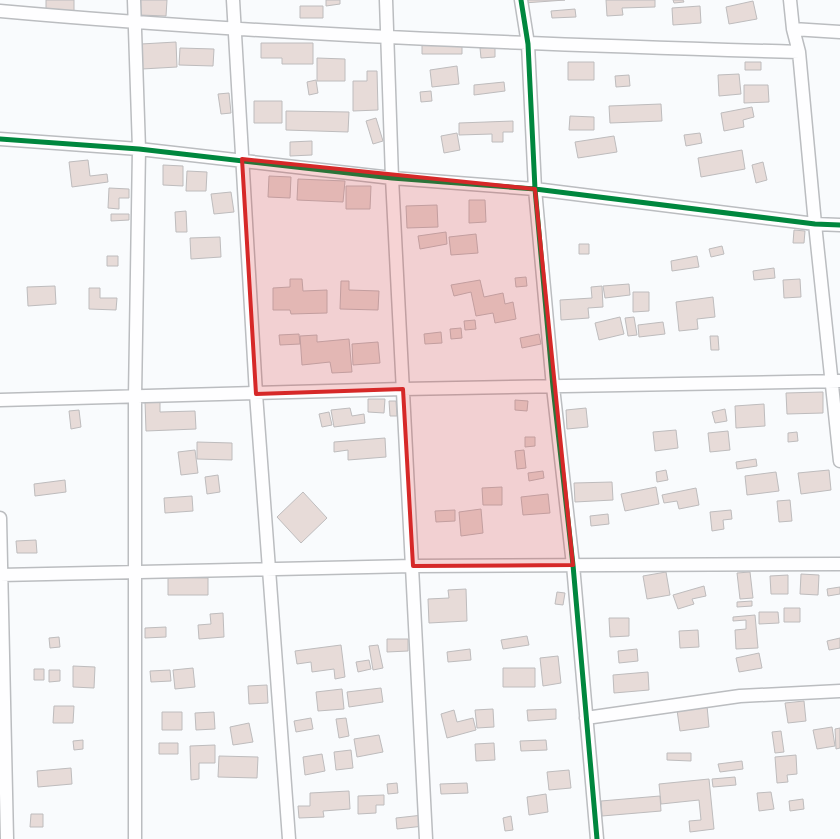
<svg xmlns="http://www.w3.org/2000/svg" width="840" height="839" font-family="Lato,sans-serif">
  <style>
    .building { fill: #e7dbd8; stroke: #bebcbd }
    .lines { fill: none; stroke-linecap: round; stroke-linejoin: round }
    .street-casing { stroke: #bbbdc0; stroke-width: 15 }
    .street { stroke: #fefeff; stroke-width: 12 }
    .cycleway-casing { stroke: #fff; stroke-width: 8 }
    .cycleway { stroke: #00873e; stroke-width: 5 }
    .marked { fill: #d62828; fill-opacity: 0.2; stroke: #d62828; stroke-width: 4; stroke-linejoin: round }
  </style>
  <rect width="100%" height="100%" fill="#f9fbfd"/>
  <!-- building -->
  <path class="building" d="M46,0H74V12H46Z
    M140,0H167L166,16L139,15Z
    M326,0H340V4L326,6Z
    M524,0H565L524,3Z
    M606,0H655V7L622,8L623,15L607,16Z
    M673,0H683L684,2L674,3Z
    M753,1L757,19L729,24L726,7Z
    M300,6H323V18H300Z
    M700,6L701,23L673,25L672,8Z
    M575,9L576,17L552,18L551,11Z
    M176,42L177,67L142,69L141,44Z
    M261,43H313V64H282V58H261Z
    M462,44V54H422V45Z
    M495,47V57L481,58L480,48Z
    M180,48L214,49L213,66L179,65Z
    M317,58L345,59V81H317Z
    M568,62H594V80H568Z
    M745,62H761V70H745Z
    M457,66L459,84L432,87L430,70Z
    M367,71H377L378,110L353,111V81H367Z
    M739,74L741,94L719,96L718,75Z
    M629,75L630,86L616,87L615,76Z
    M316,80L318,93L309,95L307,82Z
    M504,82L505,91L474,95V85Z
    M744,85H768L769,102L744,103Z
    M431,91L432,101L421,102L420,92Z
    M229,93L231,113L221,114L218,94Z
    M254,101H282V123H254Z
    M661,104L662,121L610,123L609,106Z
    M752,107L754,117L743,120L744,127L724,131L721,113Z
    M286,111L349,112L348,132L286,130Z
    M570,116L594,117V130H569Z
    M376,118L383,141L373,144L366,121Z
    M513,121V132H503V142H492V134L459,135V123Z
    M457,133L460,150L444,153L441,136Z
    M700,133L702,143L686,146L684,135Z
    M614,136L617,152L578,158L575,142Z
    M312,141V155L290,156V142Z
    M742,150L745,169L701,177L698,158Z
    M88,160L90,176L107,174L108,182L72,187L69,162Z
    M763,162L767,180L756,183L752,165Z
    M163,165L183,166V186L163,185Z
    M187,171L207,172L206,191H186Z
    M269,176L291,177L290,198L268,197Z
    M298,179L345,181L343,202L297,200Z
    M346,186H371L370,209H346Z
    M109,188L129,189V198H119V209L108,208Z
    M231,192L234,212L214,214L211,194Z
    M469,200H485L486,222L469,223Z
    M437,205L438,227L407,228L406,206Z
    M186,211L187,232H176L175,212Z
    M111,214H129V220L111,221Z
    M794,230L805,231L804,243H793Z
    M446,232L447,244L420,249L418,236Z
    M476,234L478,253L451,255L449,237Z
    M220,237L221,257L191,259L190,238Z
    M579,244H589V254H579Z
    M722,246L724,254L711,257L709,249Z
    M107,256H118V266H107Z
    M697,256L699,267L672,271L671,261Z
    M774,268L775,278L754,280L753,271Z
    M526,277L527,286L516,287L515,278Z
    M290,279H302L303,291L327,290V313L291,314L290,310H273V288L290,287Z
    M800,279L801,297L784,298L783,280Z
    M480,280L484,297L503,293L505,304L513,302L516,319L495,323L493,313L476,316L471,292L454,296L451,285Z
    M341,281H349V290L379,291L378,310L340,309Z
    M629,284L630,295L605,298L603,286Z
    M55,286L56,304L28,306L27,287Z
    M602,286L603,307L588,308L589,318L561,320L560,300L592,298L591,287Z
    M89,288H100V298H117L116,310L89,309Z
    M633,292H649V311L633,312Z
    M713,297L715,317L697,319L698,329L679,331L676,302Z
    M620,317L624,334L599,340L595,323Z
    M634,317L637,335L628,336L625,318Z
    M475,320L476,329L465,330L464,321Z
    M663,322L665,334L639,337L638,325Z
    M461,328L462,338L451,339L450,329Z
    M441,332L442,343L425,344L424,334Z
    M299,334L300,344L280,345L279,335Z
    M539,334L541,344L522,348L520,338Z
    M317,335V342L349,339L352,372L332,373L330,362L302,365L300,336Z
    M710,336H718L719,350H711Z
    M378,342L380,363L353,365L352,344Z
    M823,392V413L787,414L786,393Z
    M368,399H385L384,413L368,412Z
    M160,400V412L195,411L196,429L146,431L145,401Z
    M515,400L528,401L527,411L515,410Z
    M389,401H396L397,416H390Z
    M764,404L765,426L736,428L735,406Z
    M350,408L352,416L364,414L365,423L334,427L331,410Z
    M586,408L588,427L567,429L566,410Z
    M725,409L727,421L715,423L712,412Z
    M79,410L81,427L71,429L69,411Z
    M329,412L332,425L322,427L319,414Z
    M676,430L678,448L655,451L653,432Z
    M728,431L730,450L710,452L708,433Z
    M797,432L798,441L788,442V433Z
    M525,437H535V446L525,447Z
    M385,438L386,457L348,460V450L334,452V442Z
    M197,442L232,443V460L197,459Z
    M195,450L198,473L181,475L178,452Z
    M524,450L526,468L517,469L515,451Z
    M756,459L757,466L737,469L736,462Z
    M666,470L668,480L657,482L656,472Z
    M829,470L831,490L801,494L798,473Z
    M543,471L544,478L529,481L528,473Z
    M776,472L779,491L747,495L745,476Z
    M218,475L220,492L207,494L205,477Z
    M65,480L66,492L35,496L34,484Z
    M612,482L613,500L575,502L574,483Z
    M502,487V505H483L482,488Z
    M656,487L659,504L625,511L621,494Z
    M696,488L699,505L679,509L677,501L664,503L662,495Z
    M303,492L327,518L301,543L277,517Z
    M548,494L550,513L523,515L521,497Z
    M192,496L193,511L165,513L164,498Z
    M790,500L792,521L779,522L777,501Z
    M481,509L483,533L461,536L459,512Z
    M455,510V521L436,522L435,511Z
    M731,510L732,519L723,520L724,529L712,531L710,512Z
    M608,514L609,524L591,526L590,516Z
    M36,540L37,553H17L16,541Z
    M666,572L670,595L647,599L643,576Z
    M750,572L753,598L740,599L737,573Z
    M801,574L819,575L818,595L800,594Z
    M788,575V594H771L770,576Z
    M168,577L208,578V595H168Z
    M704,586L706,596L692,599L694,604L678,609L673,595Z
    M840,587V594L828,596L827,589Z
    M466,589L467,621L429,623L428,599L449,598L448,590Z
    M557,592L565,593L563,605L555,604Z
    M752,601V606L737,607V602Z
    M784,608H800V622H784Z
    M759,612H778L779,623L759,624Z
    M223,613L224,637L199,639L198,625L211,624L210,614Z
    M755,615L758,648L736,649L735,630L746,629V620L733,621V617Z
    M609,618H629V636L610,637Z
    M166,627V637L145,638V628Z
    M698,630L699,647L680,648L679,631Z
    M527,636L529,645L503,649L501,640Z
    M59,637L60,647L50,648L49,638Z
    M840,638V648L829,650L827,641Z
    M387,639H408V651L387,652Z
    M341,645L345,677L335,679L334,669L312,672L311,662L297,664L295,651Z
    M378,645L383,668L373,670L369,646Z
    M470,649L471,660L448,662L447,652Z
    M637,649L638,661L619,663L618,651Z
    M759,653L762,668L739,672L736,658Z
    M558,656L561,683L543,686L540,658Z
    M369,660L371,669L358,672L356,662Z
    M73,666L95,667L94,688L73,687Z
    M193,668L195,687L175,689L173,670Z
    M503,668H535V687H503Z
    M34,669H44V680H34Z
    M49,670H60V681L49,682Z
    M170,670L171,681L151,682L150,671Z
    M648,672L649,690L614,693L613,675Z
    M267,685L268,703L249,704L248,686Z
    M381,688L383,702L349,707L347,692Z
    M342,689L344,709L318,711L316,692Z
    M804,701L806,721L788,723L785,703Z
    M54,706H74L73,723H53Z
    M707,706L709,727L680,731L677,710Z
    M493,709L494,727L477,728L475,710Z
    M556,709V719L528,721L527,710Z
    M454,710L457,722L473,718L476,730L447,738L441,714Z
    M162,712H182V730H162Z
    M214,712L215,729L196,730L195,713Z
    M311,718L313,729L296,732L294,721Z
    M346,718L349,736L339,738L336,719Z
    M249,723L253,742L233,745L230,727Z
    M832,727L835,746L817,749L813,730Z
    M840,728V748L836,749L835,729Z
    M781,731L784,752L775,753L772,732Z
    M379,735L383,752L357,757L354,739Z
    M83,740V749L74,750L73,741Z
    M546,740L547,750L521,751L520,741Z
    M159,743H178V754H159Z
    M494,743L495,760L476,761L475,744Z
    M215,745V763H199V779L191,780L190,746Z
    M351,750L353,768L336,770L334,752Z
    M667,753H691V761L667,760Z
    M322,754L325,771L305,775L303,757Z
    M796,755L797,774L787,775L788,782L777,783L775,757Z
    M219,756L258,757L257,778L218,777Z
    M742,761L743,769L720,772L718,764Z
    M71,768L72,784L38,787L37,771Z
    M569,770L571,788L549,790L547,772Z
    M735,777L736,785L713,787L712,779Z
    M709,779L714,829L690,832L689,821L701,820L699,800L661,804L659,784Z
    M397,783L398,793L388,794L387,784Z
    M467,783L468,793L441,794L440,784Z
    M349,791L350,809L323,811L324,817L299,818L298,806H310V793Z
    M771,792L774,809L759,811L757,793Z
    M546,794L548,812L529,815L527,797Z
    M384,795V805H376V813L358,814V796Z
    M660,796L661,811L602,816L601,801Z
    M803,799L804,809L790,811L789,801Z
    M31,814H43V827H30Z
    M423,815L424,826L397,829L396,818Z
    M511,816L513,830L505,831L503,818Z"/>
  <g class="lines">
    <!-- street casing -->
    <g class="street-casing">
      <path id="street" d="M134,0L139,149L135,397V839
        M233,0L256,394L289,839
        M386,0L392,178L426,839
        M521,0L528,44L535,189L553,387L573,565L597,839
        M790,0L793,29L799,52L815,224L840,461
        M0,11C266,35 532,44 799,52
        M793,29L840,32
        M0,139L139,149L392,178L535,189L815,224L840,225
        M0,400L403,389L840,381
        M0,518L7,839
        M0,575L413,566L840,564
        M586,718L740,696L840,691"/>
    </g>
    <!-- street -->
    <use href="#street" class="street"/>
    <!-- cycleway casing -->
    <g class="cycleway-casing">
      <path id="cycleway" d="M521,0L528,44L535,189L553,387L573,565L597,839
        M0,139L139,149L392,178L535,189L815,224L840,225"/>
    </g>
    <!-- cycleway -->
    <use href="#cycleway" class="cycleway"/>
  </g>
  <!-- marked area -->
  <path class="marked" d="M242,159L535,189L573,565L413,566L403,389L256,394Z"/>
</svg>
